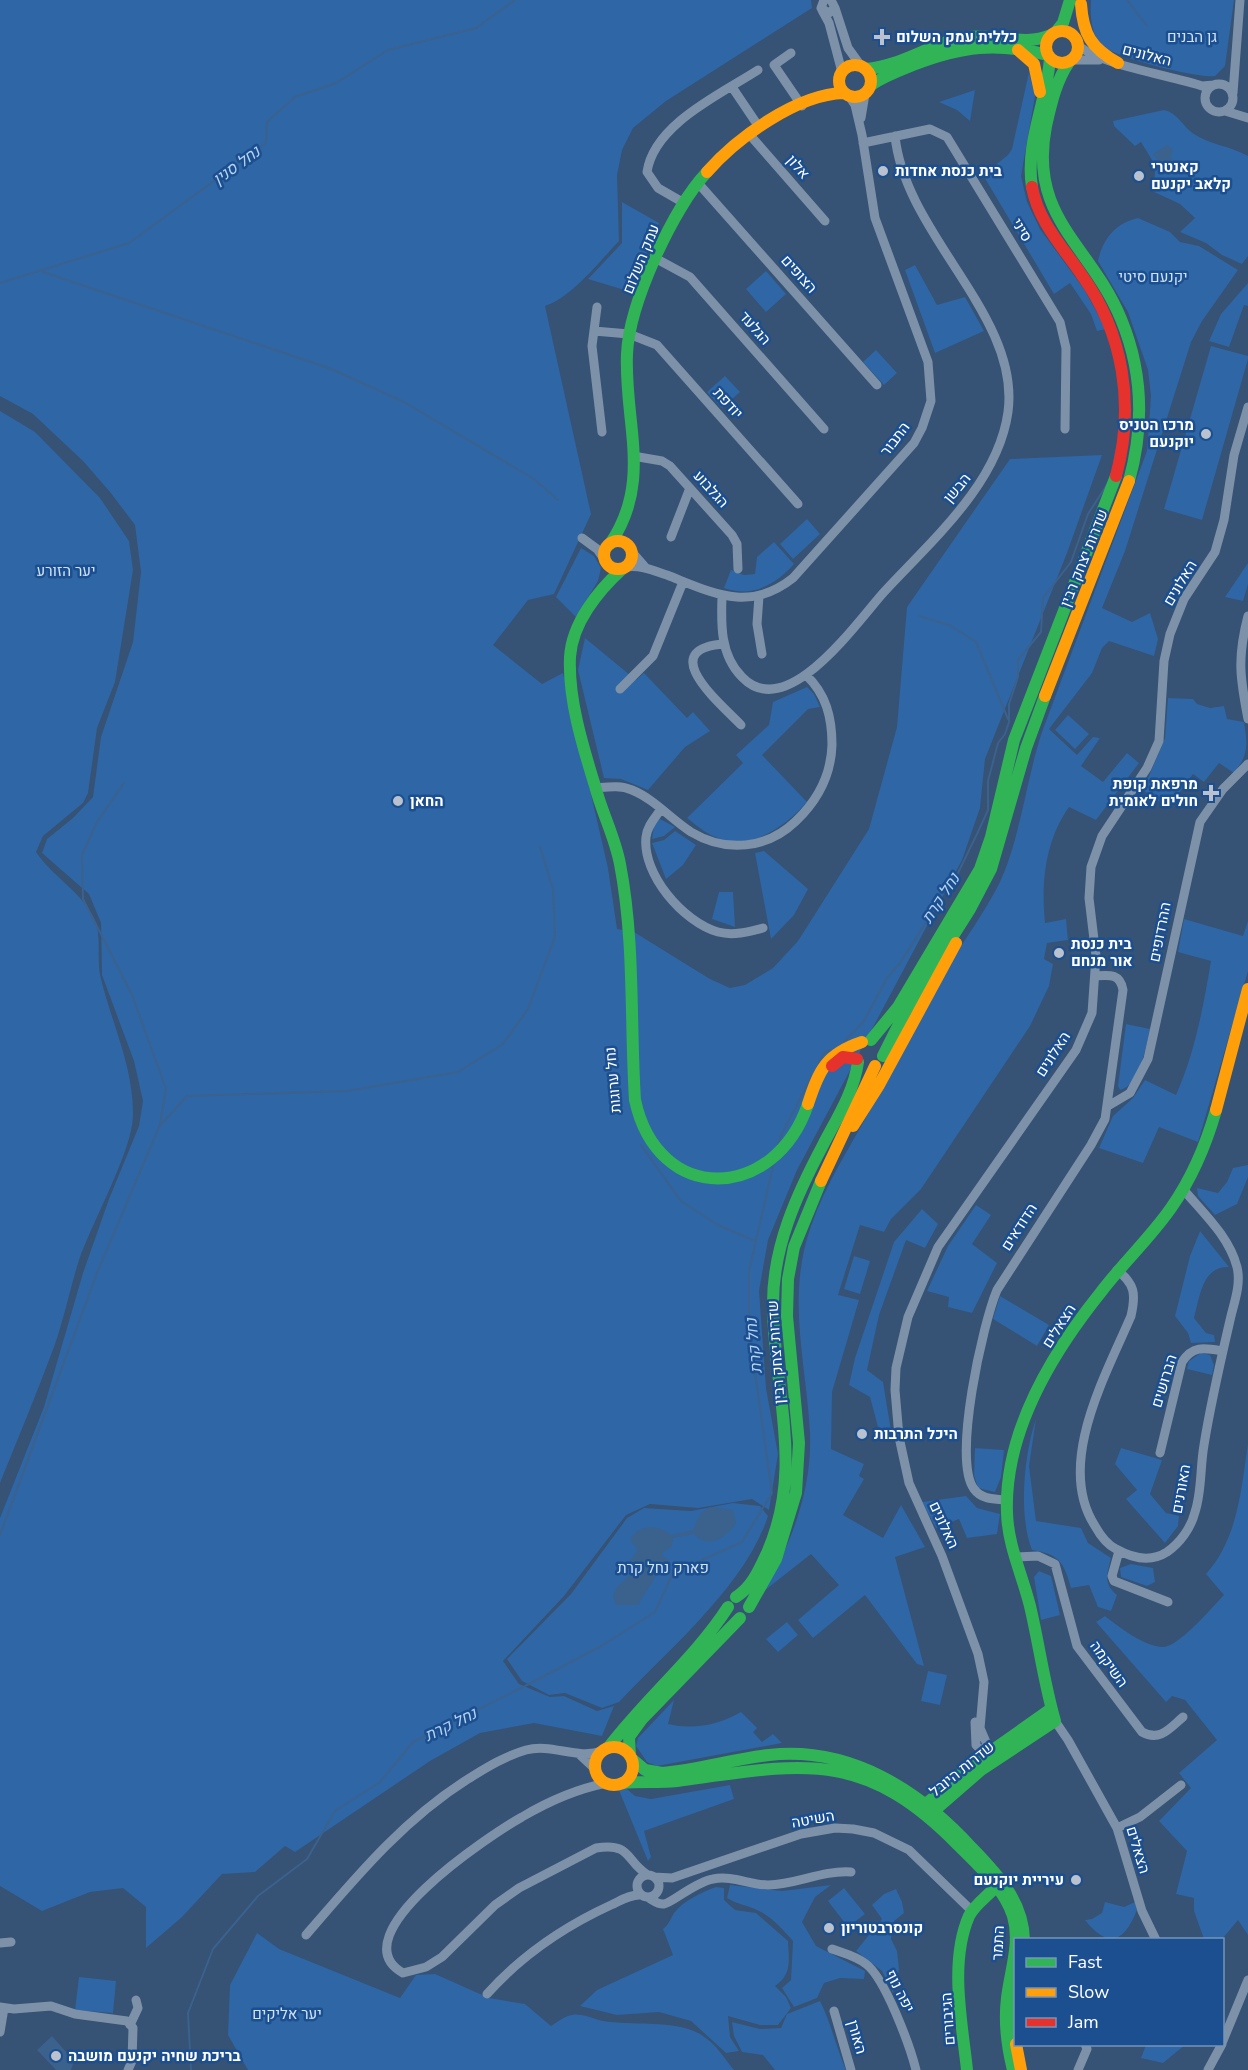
<svg xmlns="http://www.w3.org/2000/svg" width="1248" height="2070" font-family="'Nunito Sans',Heebo,sans-serif">
  <style>
    .green { fill: #2f66a5 }
    .water { fill: #3b618d }
    .lines { fill: none; stroke-linecap: round; stroke-linejoin: round }
    .stream { stroke: #3b618d; stroke-width: 2 }
    .street { stroke: #7d92a8; stroke-width: 9 }
    .fast { stroke: #30b455; stroke-width: 12 }
    .slow { stroke: #ff9f0a; stroke-width: 12 }
    .jam { stroke: #e5322d; stroke-width: 12 }
    .poi-dot { fill: #b9c2ce; stroke: #1b4f8f; stroke-width: 2 }
    .labels { text-anchor: middle; stroke-width: 5; stroke-linejoin: round; paint-order: stroke }
    .poi-label { font-size: 15px; font-weight: bold; fill: #fff; stroke: #1b4f8f; text-anchor: start }
    .park-label { font-size: 15px; fill: #cfe3fa; stroke: #1b4f8f }
    .street-label { font-size: 15px; fill: #fff; stroke: #1b4f8f }
    .water-label { font-size: 16px; font-style: italic; fill: #b5d3f5; stroke: #1b4f8f }
  </style>
  <rect width="100%" height="100%" fill="#365274"/>
  <!-- green -->
  <path class="green" d="M0,0H811L812,8L666,101L633,128L622,150L617,175L619,241C600,261 571,298 545,306L591,514L554,594L528,600L493,645L542,684L563,673L608,868L617,929L634,932L710,979L730,988L745,985L773,968L798,941L869,829L897,727L907,607L1010,459L1102,455L1067,553L985,759L980,808L962,860L797,1170L768,1240L759,1291L766,1388L778,1454L769,1510L752,1499L698,1508L650,1504L626,1515L564,1596L503,1661L519,1684L550,1697L564,1696L597,1711L614,1706L602,1736L534,1723L480,1733L430,1761L295,1852L285,1846L255,1872L222,1874L182,1917L146,1948V1907L123,1888L90,1892L42,1911L0,1886V1518L44,1407L83,1273L109,1199L139,1126L143,1101L134,1061L102,975L101,923L89,894L42,853L47,839L73,818L93,797L101,737L133,642L141,572L135,525L110,492L83,461L33,414L0,396Z
    M1091,0H1234L1225,66L1215,76C1198,79 1109,56 1100,44C1091,32 1090,15 1091,0Z
    M1029,72L1035,96L1021,176L1027,202L1040,229L1084,289L1106,329L1097,331L1091,314L1070,283L1054,294L983,175L1008,155L1012,149Z
    M975,90L970,121L957,110L939,102Z
    M1164,110C1178,113 1183,127 1194,134C1211,145 1231,146 1248,156V256L1242,264L1222,255L1206,243L1180,232L1195,218L1180,204L1152,191C1158,165 1155,165 1141,142L1135,146L1114,126L1113,121Z
    M622,202L659,223L631,292L588,279L622,243Z
    M1138,218L1170,232L1180,242L1199,246L1238,270L1202,321L1191,342L1125,551L1102,608L1132,622L1150,613L1158,639L1154,656L1109,641L1102,648L1092,673L1049,729L1077,755L1093,737L1100,738L1081,766L1103,782L1127,753L1139,763L1096,820L1069,807C1045,841 1041,883 1045,923L1066,919L1068,940L1047,943L1044,959L1053,964L1049,986L1030,1026L921,1189L891,1219L884,1232L860,1225L838,1295L859,1300L832,1392L831,1449L864,1464L859,1476L864,1479L843,1515L883,1538L901,1505L925,1547L895,1557L924,1666L917,1664L865,1595L813,1638L798,1620L839,1585L811,1554L764,1591C792,1541 812,1491 810,1433C806,1360 786,1297 811,1226C825,1185 850,1147 870,1110C895,1062 919,1012 948,967C965,939 984,913 999,884C1020,840 1026,780 1042,732L1147,451L1151,396L1148,370L1128,312L1098,261C1103,238 1116,223 1138,218Z
    M915,265L937,305L965,297L984,331L935,353L905,270Z
    M766,271L786,294L766,312L746,289Z
    M1248,283V306L1244,305L1229,347L1209,341L1221,314Z
    M1211,346L1248,356V359L1202,520L1164,509Z
    M876,350L897,373L884,385L863,362Z
    M725,376L740,392L722,408L707,392Z
    M0,411L35,432L100,498L129,541L133,570L115,682L97,728L88,793L83,803L43,836L36,852C53,877 82,892 95,920C102,937 96,961 101,979C112,1024 134,1068 133,1116C132,1152 92,1222 79,1260C70,1289 64,1319 54,1347C37,1393 18,1438 0,1483Z
    M807,519L820,534L793,559L780,544Z
    M774,542L794,564C775,585 752,598 724,588L731,570L744,575L755,574L757,557Z
    M581,548L594,556L601,568L598,581L576,617L556,597Z
    M1248,563V584L1243,601L1225,597Z
    M585,638L636,680L644,673L687,718L693,712L710,731L685,747L648,790L621,779L604,778L578,670Z
    M807,687L814,694L820,707L808,709L762,755L807,802C788,824 754,849 724,840C709,836 698,827 687,818L743,763L736,755L769,725L773,702Z
    M1168,698L1193,699L1197,704L1210,708L1224,706L1227,719L1244,722C1248,746 1248,755 1234,773L1219,763L1204,782L1193,774L1168,808L1143,790L1165,738Z
    M1068,715L1089,734L1075,749L1055,730Z
    M660,819L675,827L664,836L652,839L654,825Z
    M675,831L696,845L683,865L666,879L652,843L664,840Z
    M764,851L808,889L794,915L771,939L755,853Z
    M719,892H733L735,927L712,919Z
    M1184,919L1243,936L1248,921V971L1198,1142L1159,1127L1143,1163L1099,1148L1113,1116L1133,1098L1145,1080L1176,1095C1195,1052 1203,1008 1211,961L1178,952Z
    M1126,1024L1150,1029C1146,1046 1140,1086 1120,1090L1118,1086Z
    M1248,1165V1177L1237,1204L1215,1215L1198,1196L1197,1188L1218,1193L1227,1182L1233,1168Z
    M976,1205L991,1215L972,1244L997,1263L972,1313L948,1307L949,1297L927,1291L948,1246Z
    M922,1209L938,1224L925,1248L906,1240L879,1315L867,1370L883,1382L891,1431L878,1427L870,1397L849,1385L855,1358L894,1242Z
    M1200,1231L1229,1267C1202,1266 1200,1297 1194,1318L1206,1333L1214,1335L1215,1342L1191,1343L1188,1333L1175,1316L1190,1256Z
    M854,1256L870,1261L860,1294L844,1289Z
    M1000,1296L1049,1325L1037,1346L993,1319Z
    M1201,1353L1210,1355L1214,1365L1212,1375L1187,1369L1189,1361Z
    M1036,1419L1029,1466L1036,1521L1081,1528L1088,1543L1111,1558C1107,1574 1103,1584 1117,1595L1111,1611L1098,1607L1089,1585L1071,1588C1064,1562 1059,1554 1032,1550C1018,1515 1024,1454 1036,1419Z
    M1248,1444V1935L1238,1920L1222,1939H1204L1194,1911V1898L1176,1894L1187,1851L1159,1821L1191,1788L1179,1773L1217,1740L1185,1700L1172,1696L1166,1702L1096,1622L1105,1616C1119,1627 1145,1647 1163,1647C1179,1647 1212,1607 1224,1595L1206,1574C1238,1538 1241,1490 1248,1444Z
    M975,1448L1004,1450L1001,1477L995,1492L978,1488L974,1475Z
    M1121,1448L1162,1460L1150,1494L1166,1513L1179,1516L1178,1526L1165,1543L1126,1499L1137,1490L1115,1464Z
    M966,1496L977,1508L1000,1514L997,1534L967,1538L959,1519L936,1528L922,1502Z
    M733,1503L760,1506L768,1516C746,1585 669,1649 619,1702L602,1708L565,1693L549,1695L522,1681L507,1659L571,1594L627,1518L644,1508L691,1511Z
    M1131,1564L1153,1568L1155,1582L1147,1586L1121,1577L1120,1568Z
    M1039,1571L1051,1576L1060,1615L1041,1620L1034,1577Z
    M787,1622L798,1635L778,1652L766,1639Z
    M928,1671L947,1675L940,1705L921,1701Z
    M674,1700L668,1724C694,1730 718,1725 741,1712L757,1728L753,1732L762,1742L773,1734L782,1743L657,1766L647,1762L636,1746L638,1738Z
    M614,1778L635,1796L651,1799L730,1785L734,1799L644,1831L651,1857L648,1861Z
    M730,1885L782,1891L831,1885L815,1897L802,1922L816,1946L865,1971L864,1979L840,1978L824,1983L817,1998L794,2007L782,1988L791,1980L793,1941C783,1930 772,1917 759,1911C748,1905 738,1905 727,1898Z
    M716,1887L724,1888V1900L735,1910L756,1913L788,1941C789,1961 792,1974 775,1986L786,1997L791,2008L778,2025H760L728,2016L730,2037L739,2051L726,2053L691,2021L659,2012L617,2015L580,2006L597,1990L673,1955L663,1929C669,1924 670,1920 674,1913C683,1901 702,1892 716,1887Z
    M844,1888L865,1914L848,1927L828,1901Z
    M896,1889L902,1902L904,1913L894,1921L891,1939L897,1951L899,1969L893,1993L882,1971L856,1951L882,1919L872,1905L884,1894Z
    M1105,1902L1124,1907L1135,1902L1137,1910C1124,1943 1108,1949 1085,1920L1092,1919L1102,1913Z
    M257,1933L279,1949L400,1998L416,1975L435,1974L489,1998L525,2004L551,2026C557,2022 565,2016 572,2015C582,2013 593,2019 603,2021C632,2026 679,2019 703,2036C716,2044 724,2058 734,2070H248L228,2035L230,1985Z
    M79,1977L116,1981L113,2013L75,2010Z
    M820,2001C831,2023 836,2047 846,2070H775L763,2055L742,2052L734,2036L732,2022L760,2029L781,2028L787,2014Z
    M1146,2045V2044L1185,2045L1163,2063L1141,2058Z"/>
  <!-- water -->
  <path class="water" d="M1167,145L1173,150L1170,157L1178,166L1170,173L1153,154Z
    M710,1507L733,1510L736,1523C726,1538 709,1550 694,1534L673,1538L672,1546L661,1554L670,1562L657,1574L638,1605H616L613,1596L616,1588L630,1575L627,1565L638,1550L630,1539C639,1524 658,1524 671,1535L693,1530L700,1514Z
    M52,2036L74,2061L71,2070H56L37,2050Z"/>
  <g class="lines">
    <!-- stream -->
    <path class="stream" d="M1127,0L1147,26
      M43,272L329,368L404,402L534,479L558,500
      M0,283L129,243L266,143L267,122L295,97L336,83L388,50L476,28L515,0
      M1114,463L1116,451
      M919,616L949,625L976,642L1008,719
      M124,783L97,822L82,855L83,899L132,995L166,1089L160,1125
      M844,1042L864,1021L887,978L900,963L925,924L939,895L957,875L977,834L988,810V781L998,743L1005,734L1009,722V704L1018,677V660L1041,632L1043,598L1071,562L1088,514L1108,483
      M819,1063L824,1053L831,1050
      M641,1145L681,1201L718,1225L755,1241
      M777,1149L781,1135L812,1076
      M0,1535L97,1273L159,1127L187,1096L347,1091L458,1072L503,1044L528,1009L555,937L553,889L540,847
      M191,2070L188,2013L213,1949L258,1896L307,1859L335,1811L380,1782L413,1742L533,1682L603,1645L655,1612L673,1573L742,1542L772,1493L749,1329V1271L773,1166"/>
    <!-- street -->
    <path class="street" d="M824,0L821,8L829,13L835,8L831,0
      M835,8L848,48L861,66
      M822,10L829,23L842,72
      M1078,45C1100,65 1169,75 1202,86L1214,85
      M791,53L774,65L802,106
      M1071,60H1099
      M1205 98a14 14 0 1 1 28 0a14 14 0 1 1-28 0Z
      M732,87L759,127
      M1233,93L1240,0
      M1225,111L1248,118
      M861,118L865,94
      M749,134L825,221
      M863,143L930,129L947,137L1060,322L1066,348L1065,429
      M698,183L877,385
      M684,203L658,188L647,172C654,124 721,94 758,70
      M655,258L690,277L824,429
      M597,307L592,346L602,432
      M594,331L629,334L657,345L798,504
      M633,456L662,461L670,466L732,535L737,544L738,569
      M671,537L690,488
      M582,538L597,549L604,559
      M632,552L645,567
      M626,567C641,565 652,570 667,575C713,593 749,613 793,578L914,443L922,428L931,401L928,362L875,218L862,135L855,105L849,96
      M722,596C721,624 720,655 742,677C787,724 856,623 884,592C931,541 998,484 1008,412C1021,316 905,235 895,136
      M759,596L757,624L762,654
      M1248,616C1237,658 1240,678 1248,719
      M724,644C654,649 721,704 741,725
      M620,689L653,656L683,582
      M595,788C608,787 620,785 632,790C654,799 671,819 691,832C726,853 767,849 796,821C818,800 831,775 832,745C832,717 826,694 806,675
      M661,809C655,818 647,826 646,837C642,874 683,922 718,932C733,936 748,932 763,928
      M1108,1106L1130,1093L1148,1059L1200,822L1223,789L1248,764
      M1117,1270C1135,1284 1136,1294 1131,1316C1106,1375 1055,1464 1095,1526C1100,1535 1106,1544 1116,1549C1132,1558 1150,1563 1167,1552C1180,1543 1191,1528 1195,1512C1202,1491 1200,1467 1204,1445C1211,1401 1221,1359 1231,1316C1235,1300 1241,1283 1237,1267C1229,1236 1203,1213 1183,1189
      M1160,1453L1182,1362C1193,1345 1205,1348 1223,1351
      M1007,1500C995,1499 982,1500 974,1489C952,1460 983,1323 997,1290L1091,1145L1105,1119L1123,990C1120,973 1109,975 1095,976
      M1119,1551L1112,1576L1114,1581L1168,1602
      M1015,1557L1038,1556L1055,1564L1077,1646L1142,1732C1160,1742 1170,1728 1183,1717
      M1055,1721L1068,1740L1117,1828L1142,1911L1156,1940
      M975,1722L976,1745L988,1758
      M579,1754L595,1769
      M992,1756L980,1728L984,1682L978,1654L942,1556L909,1483L899,1437L895,1390L896,1368L908,1317L938,1247L1076,1050L1092,1013L1096,956L1089,898L1091,867L1102,836L1147,768L1159,741L1164,661L1170,634L1184,599L1215,552L1224,520L1234,455L1248,407
      M607,1783C576,1789 549,1801 522,1817C490,1835 337,1936 403,1973L426,1967L442,1957L495,1905L519,1888L596,1848C632,1842 625,1861 648,1875
      M1117,1828L1140,1817L1181,1785
      M637 1886a11 11 0 1 1 22 0a11 11 0 1 1-22 0Z
      M654,1877L672,1878L801,1834L835,1828L853,1829L874,1833L909,1850L972,1911
      M647,1897C653,1900 658,1905 664,1904C672,1903 695,1882 713,1879C732,1875 750,1885 768,1885C796,1885 822,1870 851,1872
      M306,1935C356,1877 403,1820 468,1779C486,1768 505,1756 526,1750C552,1743 577,1760 602,1751
      M0,1943L11,1942
      M832,1949C843,1953 856,1956 866,1964C885,1978 910,2046 916,2070
      M487,1994C522,1955 563,1927 611,1905C620,1901 630,1894 641,1895
      M0,2007L14,2009L51,2006L75,2014L127,2021L133,2028L132,2061L128,2070
      M834,2011L851,2070
      M130,2025L138,2008L136,2000
      M0,2032L4,2008
      M1222,2043L1248,1980
      M1078,2070L1087,2049L1085,2044
      M1208,2070L1222,2044"/>
    <!-- fast -->
    <path class="fast" d="M1056,32L1063,23L1070,0
      M1069,62C1056,81 1051,104 1046,126C1028,218 1090,244 1121,319C1143,372 1144,427 1129,481
      M866,69C903,66 932,42 968,37C997,33 1023,47 1051,35
      M871,85C884,76 898,71 913,65C962,46 996,42 1048,55
      M1032,187C1025,142 1047,102 1050,58
      M610,544C653,481 624,423 627,354C629,304 673,208 707,172
      M622,569C598,591 572,623 570,657C568,699 583,747 595,786C602,813 615,837 620,864C635,942 630,1022 635,1100C658,1206 775,1202 808,1104
      M871,1040L898,1007L980,869L991,837L1014,740L1116,476
      M883,1056L905,1012L970,909L991,869L1026,748L1045,696
      M736,1597C752,1587 759,1570 767,1553C805,1467 773,1391 773,1303C773,1246 797,1194 823,1145C837,1118 854,1092 858,1062
      M749,1607L776,1559L796,1493L799,1443L787,1316L788,1279L794,1247L821,1181
      M608,1748C645,1699 695,1658 728,1607
      M630,1756L629,1737L642,1719L740,1618
      M632,1759L645,1770L662,1773C698,1770 733,1759 769,1755C850,1746 919,1790 972,1848C998,1875 1023,1901 1024,1940
      M622,1783C640,1781 658,1783 677,1781C801,1764 862,1747 958,1845C978,1865 1004,1888 1013,1916C1021,1943 1010,1971 1007,1998C1004,2022 1007,2046 1013,2070
      M927,1808V1803L973,1764L1051,1709
      M927,1813L935,1810L981,1770L1055,1721C1044,1683 1039,1644 1030,1606C1022,1574 1008,1546 1007,1513C1004,1432 1052,1353 1101,1292C1123,1263 1150,1238 1171,1208C1192,1178 1206,1145 1216,1110
      M1016,1997V2044
      M967,2070C962,2022 949,1962 969,1916C976,1902 992,1894 1000,1881"/>
    <!-- slow -->
    <path class="slow" d="M1081,4C1083,34 1091,48 1118,63
      M1046 47a16 16 0 1 1 32 0a16 16 0 1 1-32 0Z
      M1018,50L1034,64L1040,92
      M839 81a16 16 0 1 1 32 0a16 16 0 1 1-32 0Z
      M707,172C737,138 797,94 844,93
      M604 555a14 14 0 1 1 28 0a14 14 0 1 1-28 0Z
      M1045,696L1129,481
      M808,1104C819,1070 826,1054 862,1042
      M1216,1110L1248,989
      M853,1126L879,1085L956,943
      M821,1181L875,1066
      M595 1766a19 19 0 1 1 38 0a19 19 0 1 1-38 0Z
      M1016,2044L1021,2070"/>
    <!-- jam -->
    <path class="jam" d="M1032,187C1038,221 1062,246 1081,274C1124,333 1135,406 1116,476
      M832,1066L843,1057L857,1059"/>
  </g>
  <!-- markers -->
  <g class="poi-dot">
    <path d="M879 28h6v6h6v6h-6v6h-6v-6h-6v-6h6z"/>
    <circle cx="883" cy="171" r="6"/>
    <circle cx="1139" cy="176" r="6"/>
    <circle cx="1206" cy="434" r="6"/>
    <path d="M1208 784h6v6h6v6h-6v6h-6v-6h-6v-6h6z"/>
    <circle cx="398" cy="801" r="6"/>
    <circle cx="1059" cy="953" r="6"/>
    <circle cx="862" cy="1434" r="6"/>
    <circle cx="1076" cy="1880" r="6"/>
    <circle cx="829" cy="1928" r="6"/>
    <circle cx="56" cy="2056" r="6"/>
  </g>
  <g class="labels">
    <!-- poi labels -->
    <g class="poi-label">
      <text x="896" y="42">כללית עמק השלום</text>
      <text x="1151" y="172">קאנטרי<tspan x="1151" dy="17">קלאב יקנעם</tspan></text>
      <text x="895" y="176">בית כנסת אחדות</text>
      <text x="1194" y="430" text-anchor="end">מרכז הטניס<tspan x="1194" dy="17">יוקנעם</tspan></text>
      <text x="1198" y="789" text-anchor="end">מרפאת קופת<tspan x="1198" dy="17">חולים לאומית</tspan></text>
      <text x="410" y="806">החאן</text>
      <text x="1071" y="949">בית כנסת<tspan x="1071" dy="17">אור מנחם</tspan></text>
      <text x="874" y="1439">היכל התרבות</text>
      <text x="1064" y="1885" text-anchor="end">עיריית יוקנעם</text>
      <text x="841" y="1933">קונסרבטוריון</text>
      <text x="68" y="2061">בריכת שחיה יקנעם מושבה</text>
    </g>
    <!-- park labels -->
    <g class="park-label">
      <text x="1192" y="42">גן הבנים</text>
      <text x="1153" y="282">יקנעם סיטי</text>
      <text x="66" y="576">יער הזורע</text>
      <text x="663" y="1573">פארק נחל קרת</text>
      <text x="287" y="2019">יער אליקים</text>
    </g>
    <!-- street labels -->
    <g class="street-label">
      <text transform="translate(1147 55) rotate(14)" y="5">האלונים</text>
      <text transform="translate(798 167) rotate(49)" y="5">אלון</text>
      <text transform="translate(1022 230) rotate(58)" y="5">סיני</text>
      <text transform="translate(641 259) rotate(-68)" y="5">עמק השלום</text>
      <text transform="translate(799 274) rotate(48)" y="5">הצופים</text>
      <text transform="translate(755 328) rotate(49)" y="5">הגלעד</text>
      <text transform="translate(728 403) rotate(48)" y="5">יודפת</text>
      <text transform="translate(895 439) rotate(-53)" y="5">התבור</text>
      <text transform="translate(957 488) rotate(-50)" y="5">הבשן</text>
      <text transform="translate(711 489) rotate(48)" y="5">הגלבוע</text>
      <text transform="translate(1084 558) rotate(-68)" y="5">שדרות יצחק רבין</text>
      <text transform="translate(1180 583) rotate(-59)" y="5">האלונים</text>
      <text transform="translate(1160 932) rotate(-79)" y="5">ההרדופים</text>
      <text transform="translate(1053 1054) rotate(-57)" y="5">האלונים</text>
      <text transform="translate(613 1080) rotate(-95)" y="5">נחל ערוגות</text>
      <text transform="translate(1019 1227) rotate(-57)" y="5">הדודאים</text>
      <text transform="translate(1059 1326) rotate(-57)" y="5">הצאלים</text>
      <text transform="translate(776 1352) rotate(-94)" y="5">שדרות יצחק רבין</text>
      <text transform="translate(1164 1381) rotate(-73)" y="5">הברושים</text>
      <text transform="translate(1181 1489) rotate(-80)" y="5">האורנים</text>
      <text transform="translate(944 1525) rotate(65)" y="5">האלונים</text>
      <text transform="translate(1109 1664) rotate(54)" y="5">השיקמה</text>
      <text transform="translate(962 1769) rotate(-39)" y="5">שדרות היובל</text>
      <text transform="translate(813 1819) rotate(-10)" y="5">השיטה</text>
      <text transform="translate(1138 1850) rotate(73)" y="5">הצאלים</text>
      <text transform="translate(998 1943) rotate(-87)" y="5">התמר</text>
      <text transform="translate(900 1991) rotate(63)" y="5">יפה נוף</text>
      <text transform="translate(948 2019) rotate(-94)" y="5">הגיבורים</text>
      <text transform="translate(857 2037) rotate(74)" y="5">האורן</text>
    </g>
    <!-- water labels -->
    <g class="water-label">
      <text transform="translate(236 165) rotate(-36)" y="6">נחל סנין</text>
      <text transform="translate(940 898) rotate(-57)" y="6">נחל קרת</text>
      <text transform="translate(753 1346) rotate(-96)" y="6">נחל קרת</text>
      <text transform="translate(450 1724) rotate(-26)" y="6">נחל קרת</text>
    </g>
  </g>
  <!-- legend -->
  <rect x="1014" y="1938" width="210" height="108" fill="#1b4f8f" stroke="#7695bc" stroke-width="1.5"/>
  <rect x="1026" y="1958" width="30" height="9" fill="#30b455" stroke="#7695bc" stroke-width="1.5"/>
  <text x="1068" y="1968" font-size="18" fill="#ffffff">Fast</text>
  <rect x="1026" y="1988" width="30" height="9" fill="#ff9f0a" stroke="#7695bc" stroke-width="1.5"/>
  <text x="1068" y="1998" font-size="18" fill="#ffffff">Slow</text>
  <rect x="1026" y="2018" width="30" height="9" fill="#e5322d" stroke="#7695bc" stroke-width="1.5"/>
  <text x="1068" y="2028" font-size="18" fill="#ffffff">Jam</text>
</svg>
